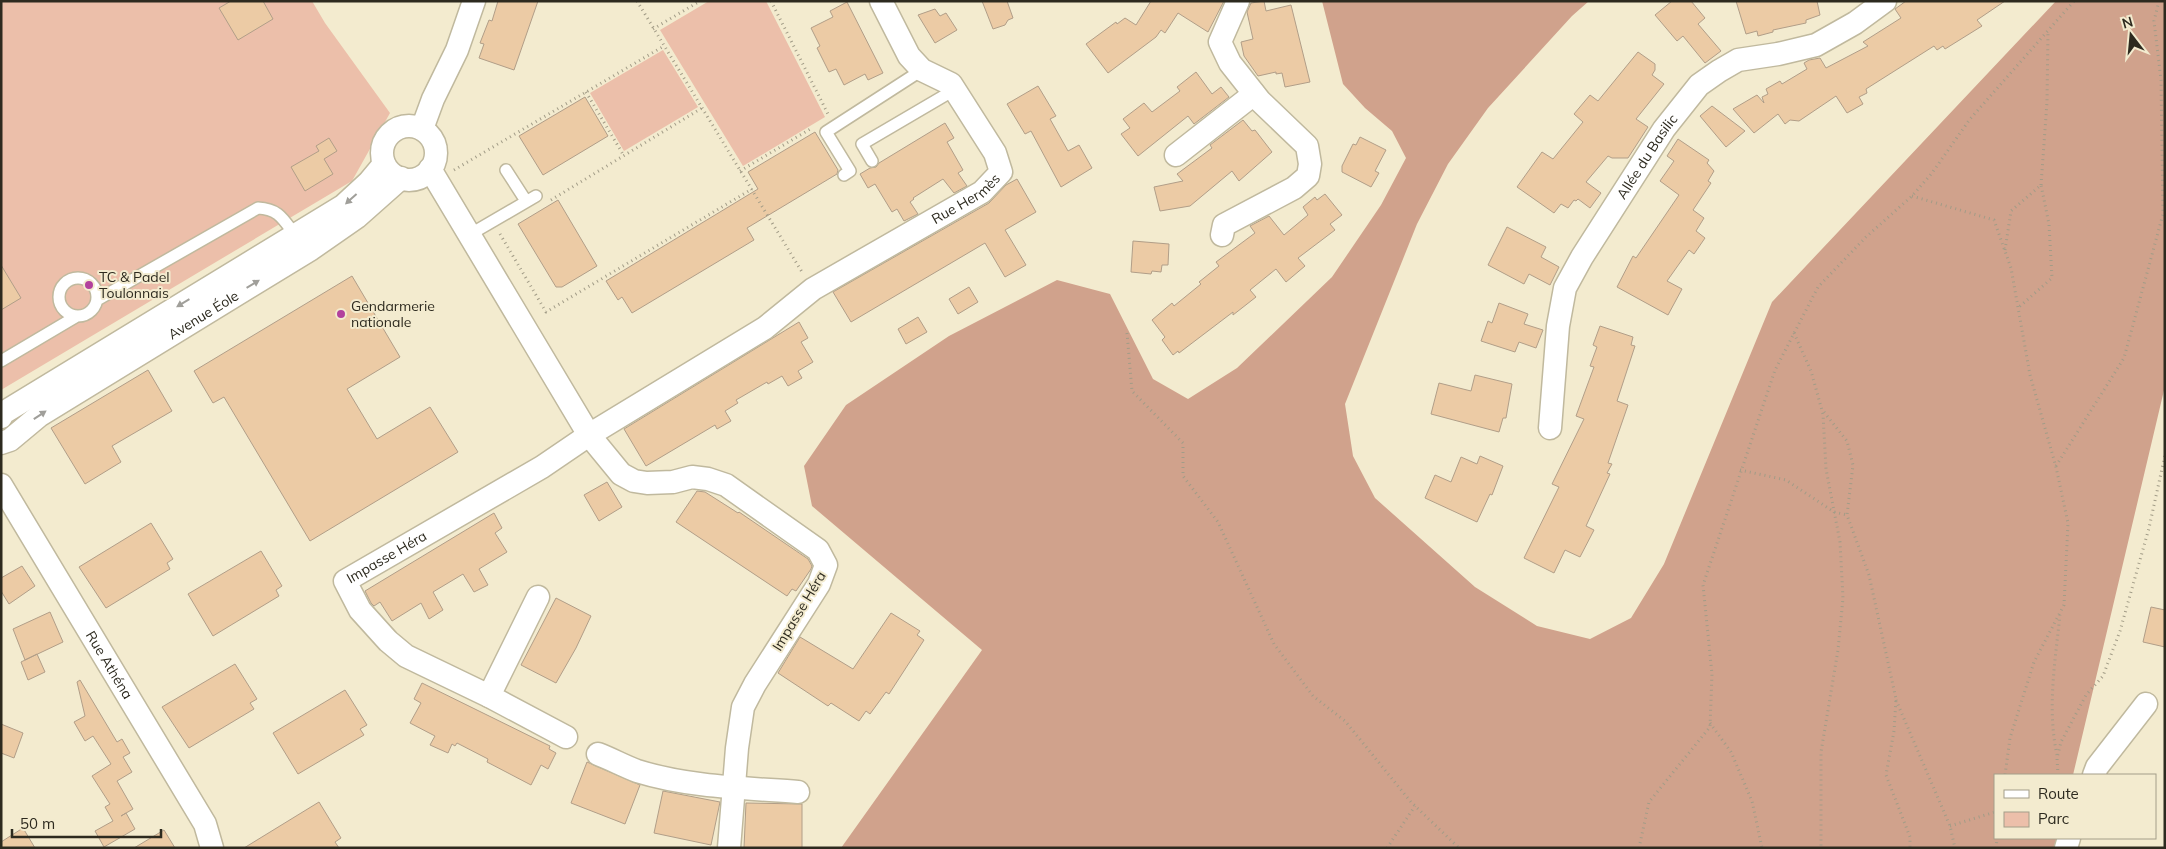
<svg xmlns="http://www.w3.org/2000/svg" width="2166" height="849" font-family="Mulish,sans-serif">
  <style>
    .green { fill: #ecbfaa }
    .forest { fill: #d0a28c }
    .building { fill: #eccba5; stroke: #b19e88 }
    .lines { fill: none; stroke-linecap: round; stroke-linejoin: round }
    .lane-casing { stroke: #c0b99e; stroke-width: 14 }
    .street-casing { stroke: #c0b99e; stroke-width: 25 }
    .path { stroke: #a29c87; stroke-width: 3; stroke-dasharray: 1 4; stroke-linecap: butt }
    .lane { stroke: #fff; stroke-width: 11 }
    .street { stroke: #fff; stroke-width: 22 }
    .oneway { fill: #a09f9a }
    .poi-dot { fill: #b2419d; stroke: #f3ebcf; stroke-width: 2 }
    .labels { text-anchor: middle; stroke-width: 4; stroke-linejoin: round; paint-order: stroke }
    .street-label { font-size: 14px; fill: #2d2a1f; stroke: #f3ebcf }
    .poi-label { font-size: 14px; fill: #2d2a1f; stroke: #f3ebcf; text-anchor: start }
  </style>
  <rect width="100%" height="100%" fill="#f3ebcf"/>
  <!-- green -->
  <path class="green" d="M1,1H312L325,23L390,113L352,181L1,390Z
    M709,1H766L825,117L743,166L660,30Z
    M663,50L698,107L624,151L590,93Z"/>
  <!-- forest -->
  <path class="forest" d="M1322,1H1589L1572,16L1488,108L1448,164L1417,224L1345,404L1353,456L1375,498L1475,587L1537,626L1590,639L1631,618L1664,564L1772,302L2056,1H2165V386L2073,775H1995V838H2058L2056,848H841L982,650L812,506L804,466L846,405L949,336L1057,280L1110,294L1153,379L1188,399L1237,368L1332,277L1381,205L1406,158L1392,131L1365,108L1343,84Z"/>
  <!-- building -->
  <path class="building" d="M231,1H263L273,19L238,40L219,8Z
    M498,1H538L514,70L479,58L484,44L480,43L489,20L492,21Z
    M982,1H1007L1013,18L1008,20L1005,25L993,29Z
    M1151,1H1224L1208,32L1178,13L1165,33L1161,30L1156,37L1108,73L1086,44L1116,22L1117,24L1125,18L1136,25Z
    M1264,1L1266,11L1291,5L1310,82L1285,87L1282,73L1276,74V72L1258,76L1244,56L1241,42L1253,39L1247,12L1251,3Z
    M1672,1H1691L1705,18L1698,24L1721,51L1705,63L1683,36L1677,41L1655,15Z
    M1736,1H1817L1820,15L1806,20V23L1773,30V32L1758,36L1757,31L1746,34Z
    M1906,1H2005L1977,20L1982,26L1945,49L1943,46L1937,50L1934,46L1866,89L1867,93L1859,97L1863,104L1847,113L1836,96L1799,121L1790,120L1785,124L1778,114L1754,133L1733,109L1757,95L1764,103L1762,97L1768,94L1766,89L1780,81L1782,84L1807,69L1804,63L1809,60L1820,58L1826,68L1868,46L1863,42L1901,18L1895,9Z
    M847,2L883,73L868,80L865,74L844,85L836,69L829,72L817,48L820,46L811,28L833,17L830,11Z
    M935,9L940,16L946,13L957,30L935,43L918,15Z
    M1638,52L1655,64V70L1652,75L1664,84L1636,119L1648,127L1628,158H1612L1608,156L1586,182L1601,193L1590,208L1578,199L1576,201L1574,200L1568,208L1561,204L1554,213L1517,187L1542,152L1553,159L1583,122L1574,114L1590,95L1598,101Z
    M1196,72L1212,94L1221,87L1229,97L1194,124L1188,116L1138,156L1121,134L1130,128L1123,119L1144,103L1152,112L1180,91L1177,87Z
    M1038,86L1056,116L1050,119L1068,151L1079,145L1092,168L1061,187L1031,131L1025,134L1007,104Z
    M585,97L608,136L543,175L519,136Z
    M1712,106L1745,131L1726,147L1700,116Z
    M1243,120L1252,131L1255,130L1272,152L1239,181L1232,171L1190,206L1160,211L1154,187L1183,181L1177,174L1212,148L1210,145Z
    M945,123L954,138L947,142L963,170L958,173L967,186L954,193L943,179L913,198L914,199L910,202L918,214L904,221L897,209L892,212L875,184L868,188L860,174L870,168L876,167L879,163Z
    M815,132L838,170L837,174L747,228L754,240L632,313L622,297L618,300L606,281L758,189L748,172Z
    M1360,137L1386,150L1375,171L1379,173L1371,187L1342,172V166L1353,144L1356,145Z
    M329,138L337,151L324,159L333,174L305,191L291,167L319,151L316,146Z
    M1678,139L1709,160L1707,163L1714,171L1708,181L1711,183L1693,210L1704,218L1696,231L1705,238L1694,254L1689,250L1667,281L1682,289L1668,315L1617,287L1633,256L1636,258L1679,195L1660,181L1674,161L1667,156Z
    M1017,179L1036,212L1005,230L1026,265L1005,277L985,243L851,322L833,292L989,203L1006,185Z
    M1325,194L1342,215L1330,224L1335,230L1298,258L1305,266L1286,282L1276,269L1250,290L1256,297L1233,315V312L1179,353L1178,351L1173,355L1162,340L1165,337L1152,320L1172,303L1174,306L1201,284L1199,282L1219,266L1216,262L1255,233L1250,226L1269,216L1284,235L1308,215L1303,207L1315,197L1317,200Z
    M558,200L597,266L562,287H556L518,224Z
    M1507,227L1546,247L1541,257L1559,267L1550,285L1529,274L1524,284L1488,265Z
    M1133,241L1169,244L1168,265H1162L1161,272L1152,271L1151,274L1131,272Z
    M1,265L21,298L1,310Z
    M352,276L400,357L347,389L377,439L430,407L458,452L310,541L224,397L213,403L194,371Z
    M969,287L978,302L958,314L949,299Z
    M1499,303L1528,314L1524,324L1543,330L1536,348L1519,342L1515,352L1481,341L1488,321L1492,323Z
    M918,317L927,332L906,344L898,329Z
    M799,322L808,338L801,342L813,362L798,371L802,378L788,386L782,376L768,384L767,382L736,400L738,403L725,411L731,421L717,429L715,425L646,466L624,429Z
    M1600,326L1633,337L1631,345L1635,346L1617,401L1628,405L1608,463L1612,464L1607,473L1610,474L1586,526L1594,530L1580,557L1565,550L1554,573L1524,558L1559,487L1552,484L1584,419L1576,416L1594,367L1590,366L1597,347L1593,345Z
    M148,370L172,411L112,446L121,462L85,484L51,428Z
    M1475,375L1512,384L1506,418H1503L1499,432L1431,414L1439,383L1471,391Z
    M1480,456L1503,466L1492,495L1490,494L1477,522L1425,498L1435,475L1451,482L1461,457L1477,464Z
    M607,482L622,507L599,521L584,495Z
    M697,491L705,492L738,513L739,512L808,559L812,566L811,569L796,591L792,589L787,596L676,522Z
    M494,513L502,528L495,533L507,552L479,569L488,585L474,592L463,574L433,592L443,610L429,619L421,603L392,621L380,602L374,606L371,603L365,591Z
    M151,523L173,559L167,563L170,569L106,608L79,567Z
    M261,551L282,586L276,590L279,596L213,636L188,594Z
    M22,566L35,586L9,604L1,591V578Z
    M556,598L591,616L576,648L556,683L521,665Z
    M2151,607L2165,610V647L2143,642Z
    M50,612L63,642L25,660L13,629Z
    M891,613L920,631L917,635L924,640L889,694L886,692L870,714L866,711L859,721L831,703L828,706L778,673L800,637L853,669Z
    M37,654L45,672L28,680L21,662Z
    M235,664L257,699L250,703L254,709L189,748L162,707Z
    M80,680L117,742L122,739L130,753L123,757L132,772L117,781L133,809L121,816L126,813L135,829L104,847L95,831L113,821L105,807L110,804L92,776L111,764L93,736L85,741L74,722L85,716L77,682Z
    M422,683L550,746L549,749L556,753L548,769L541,765L531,785L487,762L488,759L457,743L455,746L452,744L448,753L430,745L435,736L410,723L421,703L414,699Z
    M345,690L367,725L360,729L364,735L298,774L273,733Z
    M1,724L23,733L14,758L1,753Z
    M587,762L640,785L625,824L571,803Z
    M663,791L720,802L711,845L654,833Z
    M319,802L341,838L335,842L339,848H244Z
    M746,803L802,804V848H744Z
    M23,828L35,848H1V842Z
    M164,830L175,848H134Z"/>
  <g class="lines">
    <!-- lane casing -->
    <g class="lane-casing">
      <path id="lane" d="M872,161L862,144L954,90
        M506,170L526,201
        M844,175L850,171L826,132L922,70
        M469,235L536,196
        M59 297a19 19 0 1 1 38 0a19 19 0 1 1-38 0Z
        M97,300L258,208C279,209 283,219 295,235
        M1,361L77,316"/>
    </g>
    <!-- street casing -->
    <g class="street-casing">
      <g id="street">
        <circle cx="409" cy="153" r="27"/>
        <path d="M422,129L433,99L457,50L474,1"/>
        <path d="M1176,155L1254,94"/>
        <path d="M430,169L589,435L621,474L634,481L647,483L673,482L692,477L708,479L726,485L818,550L826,565L819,584L755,684L743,707L737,748L729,848"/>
        <path d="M1222,235L1224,225L1294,188L1308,176L1310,164L1307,146L1260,101L1230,63L1220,42L1238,1"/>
        <path d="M1,417L3,413L343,206L369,182L384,164"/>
        <path id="s1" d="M1550,428L1558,326L1565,288L1582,257L1664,129L1699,85L1719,71L1738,60L1778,54L1816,45L1855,23L1885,1"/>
        <path id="s2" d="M1,443L10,440L40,415L311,249L357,217L401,178"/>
        <path id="s3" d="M1,485L205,824L212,848"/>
        <path d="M538,597L489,696L566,737"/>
        <path id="s4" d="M489,696L406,656L388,641L360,610L345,581L542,467L589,435L765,328L813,289L982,192L1001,172L995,153L951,84L922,70L909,56L881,1"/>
        <path d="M598,754C611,759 624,766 637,771C688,787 745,788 798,792"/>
        <path d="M2094,775L2097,767L2146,704"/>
        <path d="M2066,848L2069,838"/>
      </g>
    </g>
    <!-- path -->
    <path class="path" d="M637,1L802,272
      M771,1L828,114
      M653,29L700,1
      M586,92L624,156
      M454,170L664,46
      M740,171L812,128
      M2041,185L2047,102L2048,31
      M1912,196L1994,220L2011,268L2030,375L2056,467L2068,523L2064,605L2034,662L2010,738L2005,775
      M551,200L702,108
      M500,234L546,312L752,189
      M2005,250L2011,211L2041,185L2049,224L2052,278L2019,307
      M1127,333L1132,391L1183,443V476L1218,522L1274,644L1313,696L1345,721L1411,802L1459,848
      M1794,333L1811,371L1823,414L1826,469L1840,542L1843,598L1838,650L1821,752V848
      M1824,412L1847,441L1853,465L1847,515L1869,575L1896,699L1894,731L1886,775L1910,837V848
      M2056,466L2124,358L2163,214L2161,80L2154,21L2159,1
      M1740,470L1786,480L1834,512L1847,515
      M1896,700L1950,826L1955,848
      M1710,723L1731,752L1752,801L1762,848
      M2057,755C2047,709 2055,662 2060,615
      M2058,775L2057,758L2061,742L2086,695L2103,676L2120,631L2149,528L2165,455
      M1950,826L1995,812
      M1387,848L1415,806
      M1639,848L1649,802L1710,727L1712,674L1703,585L1775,370L1818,287L1866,237L1912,196L1932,173L1970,119L2074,1
      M1996,848L1997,838"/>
    <!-- lane -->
    <use href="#lane" class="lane"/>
    <!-- street -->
    <use href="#street" class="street"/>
  </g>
  <!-- one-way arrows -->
  <defs><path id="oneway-solid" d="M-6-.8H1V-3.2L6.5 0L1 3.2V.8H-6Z" transform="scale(1.25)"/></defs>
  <g class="oneway">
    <use href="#oneway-solid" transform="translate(351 199) rotate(138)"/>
    <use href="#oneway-solid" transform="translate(253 284) rotate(-31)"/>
    <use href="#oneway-solid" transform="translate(183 303) rotate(149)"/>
    <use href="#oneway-solid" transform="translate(40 415) rotate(-34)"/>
  </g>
  <!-- markers -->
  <g class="poi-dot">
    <circle cx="89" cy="285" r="5"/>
    <circle cx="341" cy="314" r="5"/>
  </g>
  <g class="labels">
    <!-- street labels -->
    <g class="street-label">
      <text dy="5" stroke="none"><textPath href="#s1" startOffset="296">Allée du Basilic</textPath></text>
      <text dy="5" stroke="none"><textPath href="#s4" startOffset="920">Rue Hermès</textPath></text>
      <text dy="5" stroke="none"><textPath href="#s2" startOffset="240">Avenue Éole</textPath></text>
      <text dy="5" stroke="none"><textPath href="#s4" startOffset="238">Impasse Héra</textPath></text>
      <text transform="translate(799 611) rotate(-59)" y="5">Impasse Héra</text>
      <text dy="5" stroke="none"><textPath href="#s3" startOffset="210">Rue Athéna</textPath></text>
    </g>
    <!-- poi labels -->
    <g class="poi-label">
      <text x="99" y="282">TC &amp; Padel<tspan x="99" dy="16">Toulonnais</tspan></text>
      <text x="351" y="311">Gendarmerie<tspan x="351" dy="16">nationale</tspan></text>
    </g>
  </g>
  <!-- border -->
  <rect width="2166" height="849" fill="none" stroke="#2d2a1f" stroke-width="5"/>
  <!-- legend -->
  <rect x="1994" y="774" width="162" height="65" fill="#f3ebcf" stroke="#a49e89"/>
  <rect x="2004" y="790" width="25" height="8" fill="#ffffff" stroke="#a49e89"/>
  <text x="2038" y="799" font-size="15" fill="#2d2a1f">Route</text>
  <rect x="2004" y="812" width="25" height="15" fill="#ecbfaa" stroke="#a49e89"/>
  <text x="2038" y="824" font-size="15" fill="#2d2a1f">Parc</text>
  <!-- north arrow -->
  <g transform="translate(2131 35) rotate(344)" stroke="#f3ebcf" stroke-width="4" paint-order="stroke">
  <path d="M0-4L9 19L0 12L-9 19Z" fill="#2d2a1f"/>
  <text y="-8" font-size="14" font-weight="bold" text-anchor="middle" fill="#2d2a1f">N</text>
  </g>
  <!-- scale -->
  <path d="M12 829v8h149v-8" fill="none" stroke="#2d2a1f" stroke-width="2.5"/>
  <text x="20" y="829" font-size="15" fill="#2d2a1f" stroke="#f3ebcf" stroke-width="4" paint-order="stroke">50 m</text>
</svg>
